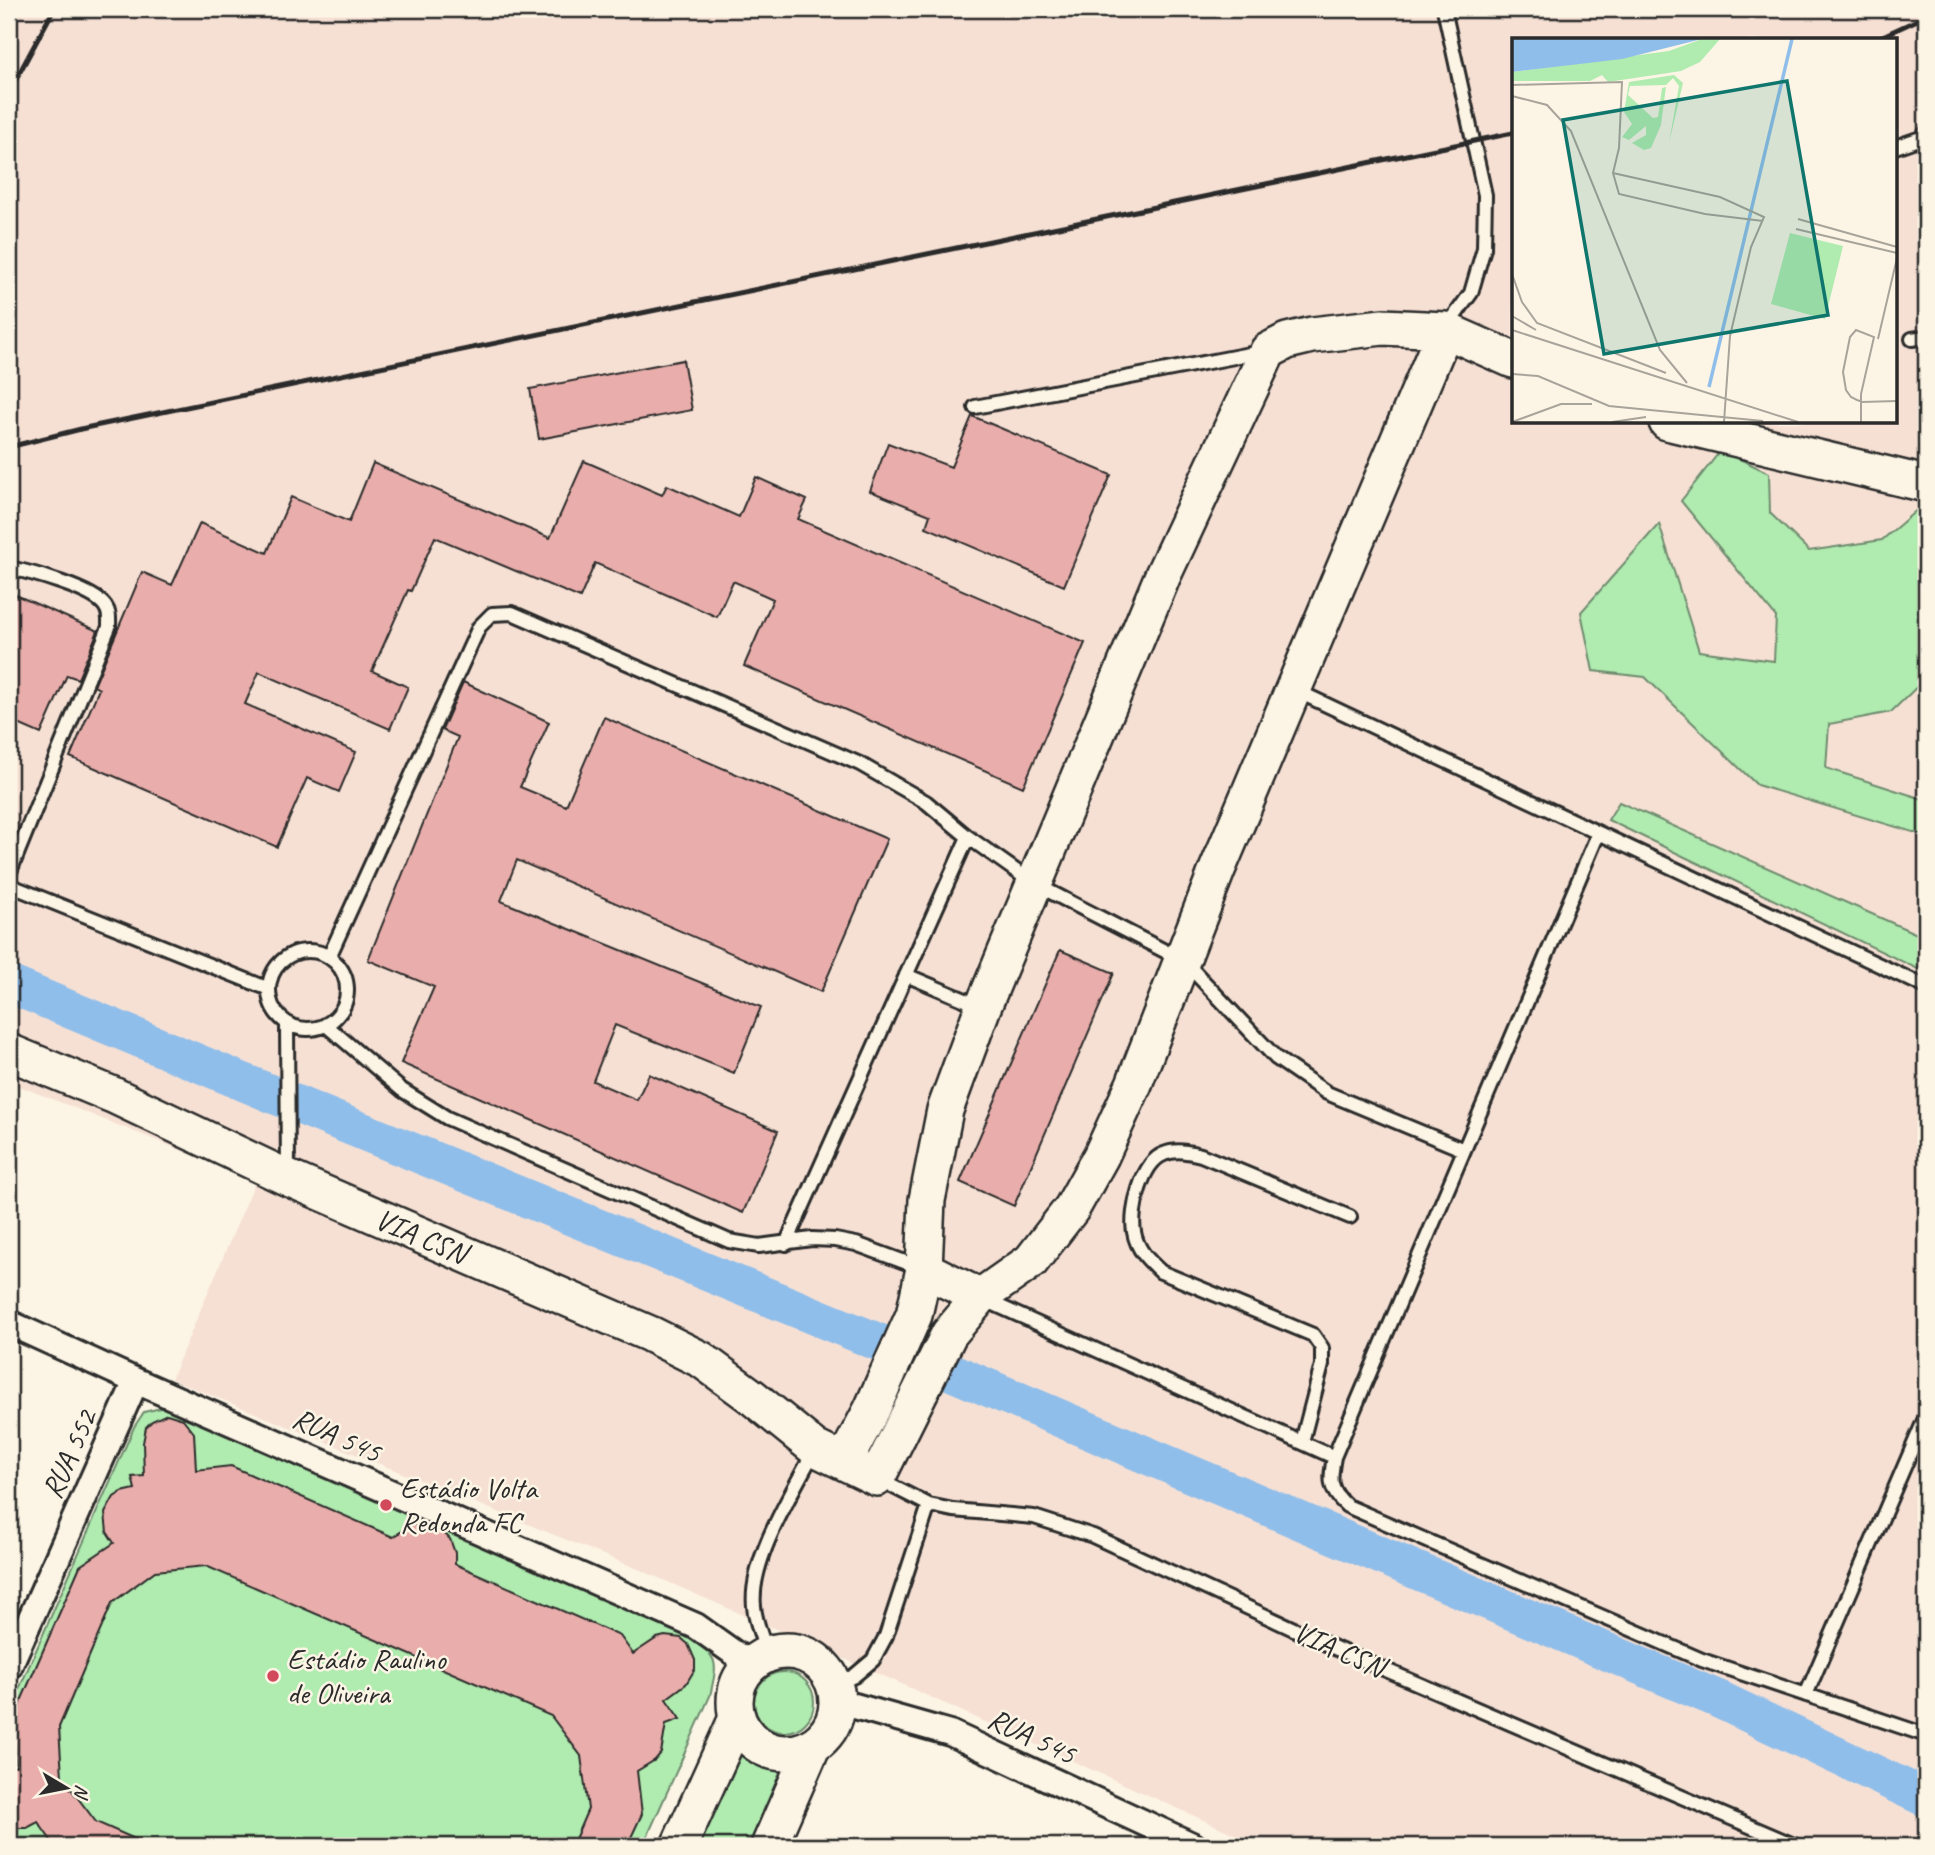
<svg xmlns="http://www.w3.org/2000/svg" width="1935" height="1855" font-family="Caveat,sans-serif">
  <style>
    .built { fill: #f6e0d4; fill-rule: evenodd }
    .green { fill: #b0ebb0; stroke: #6e8b6e; stroke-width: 2 }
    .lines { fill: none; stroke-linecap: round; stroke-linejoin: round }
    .river { stroke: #90beea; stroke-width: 38 }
    .building { fill: #e9aeab; stroke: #2b2b2b; stroke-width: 2 }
    .lane-casing { stroke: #2b2b2b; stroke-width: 18 }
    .street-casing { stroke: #2b2b2b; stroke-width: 30 }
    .secondary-casing { stroke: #2b2b2b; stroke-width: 40 }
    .path { stroke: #2b2b2b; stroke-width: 3.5; stroke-dasharray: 5 5; stroke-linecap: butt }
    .lane { stroke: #fcf5e5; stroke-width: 12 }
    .street { stroke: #fcf5e5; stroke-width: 24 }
    .secondary { stroke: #fcf5e5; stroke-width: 35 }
    .rail { stroke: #2b2b2b; stroke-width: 5 }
    .poi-dot { fill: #d1495b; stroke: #fcf5e5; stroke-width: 2.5 }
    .labels { text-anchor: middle; stroke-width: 5; stroke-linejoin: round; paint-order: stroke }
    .street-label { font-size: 30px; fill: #2b2b2b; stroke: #fcf5e5 }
    .poi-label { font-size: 30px; fill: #2b2b2b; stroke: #fcf5e5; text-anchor: start }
    .inset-river { fill: none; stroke: #90beea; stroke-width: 3.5 }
    .inset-road { fill: none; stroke: #a8a49b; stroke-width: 2 }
    .view { fill: #0f766e; fill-opacity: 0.15; stroke: #0f766e; stroke-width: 3.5 }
    .inset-edge { fill: none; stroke: #2b2b2b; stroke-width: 3.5 }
  </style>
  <rect width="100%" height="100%" fill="#fcf5e5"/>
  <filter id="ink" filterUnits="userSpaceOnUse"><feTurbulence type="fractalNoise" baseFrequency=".0143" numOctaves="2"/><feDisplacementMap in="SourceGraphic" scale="14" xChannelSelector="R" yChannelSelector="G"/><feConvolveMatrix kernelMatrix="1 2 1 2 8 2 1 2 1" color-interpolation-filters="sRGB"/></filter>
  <g filter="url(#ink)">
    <!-- built -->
    <path class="built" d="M9,9H1926V1846H1261L888,1678L638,1569L171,1379L256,1180L9,1082ZM1513,40H1895V422H1513Z"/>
    <!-- green -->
    <path class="green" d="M1721,450L1769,473L1770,513L1809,551L1882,540L1919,508L1926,509V678L1891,712L1829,724L1826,768L1926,800V836L1757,785L1645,677L1593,671L1581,612L1659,524L1699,651L1774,661L1776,617L1681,501Z
      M1619,802L1926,938V973L1608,820Z
      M165,1407L685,1636C718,1658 719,1657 710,1696L643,1846H9V1712L134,1427L144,1412Z
      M754 1702a30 30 0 1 1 60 0a30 30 0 1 1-60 0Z
      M741,1746L766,1762L788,1767L752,1846H697Z"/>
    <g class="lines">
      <!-- river -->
      <path class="river" d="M9,984L308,1109L949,1371L1718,1699L1926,1798"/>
    </g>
    <!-- building -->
    <path class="building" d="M683,360L692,410L539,439L530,389Z
      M972,416L1111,475L1064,586L926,527L930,515L870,491L888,443L951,467Z
      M584,461L662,495L667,485L739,517L756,477L807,500L798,519L1085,643L1023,787L744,666L773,599L733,581L717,617L595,563L580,598L435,537L411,591L408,590L372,671L408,687L390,729L259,672L245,704L356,752L339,792L307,778L277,847L70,757L99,689L94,686L142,572L172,585L200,523L267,553L291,497L349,522L373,463L550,538Z
      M9,592L98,631L78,679L67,675L41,734L9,720Z
      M463,682L549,722L520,787L566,806L604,717L887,839L821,992L517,860L501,901L761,1007L734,1073L615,1025L593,1081L637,1100L649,1074L778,1131L743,1213L401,1063L434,987L368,960L458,737L442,730Z
      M1060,950L1114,973L1014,1206L960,1182Z
      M167,1414L183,1419L194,1433L196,1470L231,1466L393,1537L411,1525L425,1524L443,1532L450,1539L455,1553V1564L620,1636L633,1654L657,1638L665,1636L681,1638L688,1644L695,1660V1669L686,1684L666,1699L680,1719L666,1724L661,1753L655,1760L637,1771L642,1814L627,1846H572L588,1809L581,1756L551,1716L206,1566L155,1571L112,1603L59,1727L62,1777L96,1822L151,1846H55L38,1822L27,1828H9V1767L16,1766L14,1717L80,1566L114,1543L107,1532L105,1513L114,1497L122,1492L135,1489L132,1477L144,1476L143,1443L146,1427L152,1421Z"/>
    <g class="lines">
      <!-- lane casing -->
      <g class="lane-casing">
        <path id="lane" d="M1444,9L1485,195L1484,248L1471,293L1445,329
          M1895,147L1921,138L1926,133
          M1912,339L1926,337
          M975,407L1260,352
          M9,568C30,572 93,589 105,606C110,613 109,619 109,627L9,874
          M1297,691L1926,987
          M1598,834L1334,1457C1330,1480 1328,1489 1347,1506L1702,1660L1926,1735
          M9,885L269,989
          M269 990a39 39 0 1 1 78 0a39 39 0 1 1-78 0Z
          M329,957L479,627L492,614L512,613L860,764L926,802L968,837L1033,883L1184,961L1276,1058L1327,1093L1464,1150
          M906,975L982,1007
          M287,1024L288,1174
          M327,1026L402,1090L447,1118L729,1241L759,1246L812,1239L835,1240L856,1244L921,1268
          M786,1244L968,837
          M983,1299L1334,1457
          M1302,1442L1322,1365V1348L1313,1335L1161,1272C1149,1261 1137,1250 1134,1232C1130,1211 1142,1162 1164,1154C1176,1149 1189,1152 1201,1155L1350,1217
          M880,1480L929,1505L953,1510L1034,1517L1093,1536L1337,1649L1796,1846
          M767,1654C763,1639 755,1622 754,1606C749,1560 794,1490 815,1449
          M834,1685L854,1676L873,1660L886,1636L929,1505
          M1806,1695L1926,1416"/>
      </g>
      <!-- street casing -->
      <g class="street-casing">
        <path id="street" d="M9,1323L136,1381L696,1626L751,1665
          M9,1667L136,1381
          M837,1701L950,1733L1194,1846"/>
      </g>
      <!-- secondary casing -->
      <g class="secondary-casing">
        <path id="secondary" d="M1667,422L1926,484
          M9,1052L113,1095L288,1178L650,1334L702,1360L751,1396L815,1448L877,1478L949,1334L980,1297L1031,1261L1072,1208L1101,1156L1134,1084L1217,870L1445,330
          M924,1269L980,1297
          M844,1462L872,1409L914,1315L924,1269L927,1200L945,1110L983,1007L1163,575L1268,351L1287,341L1312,335L1383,327L1445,330L1513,360
          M735 1702a51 51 0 1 1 102 0a51 51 0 1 1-102 0Z
          M679,1846L737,1718
          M769,1846L813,1745"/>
      </g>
      <!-- path -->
      <path class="path" d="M717,1697L723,1685"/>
      <!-- lane -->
      <use href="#lane" class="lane"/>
      <!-- street -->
      <use href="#street" class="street"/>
      <!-- secondary -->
      <use href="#secondary" class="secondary"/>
      <!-- rail -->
      <path class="rail" d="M1874,40L1926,16
        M9,92L54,9
        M9,447L85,428L1513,133"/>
    </g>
  </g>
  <!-- markers -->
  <g class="poi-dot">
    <circle cx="386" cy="1505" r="7"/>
    <circle cx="273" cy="1676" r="7"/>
  </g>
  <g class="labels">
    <!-- street labels -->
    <g class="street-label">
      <text transform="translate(421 1236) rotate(23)" y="10">VIA CSN</text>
      <text transform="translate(337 1435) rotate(24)" y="10">RUA 545</text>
      <text transform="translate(69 1454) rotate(-66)" y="10">RUA 552</text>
      <text transform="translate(1339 1649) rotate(24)" y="10">VIA CSN</text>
      <text transform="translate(1032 1736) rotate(25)" y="10">RUA 545</text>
    </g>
    <!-- poi labels -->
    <g class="poi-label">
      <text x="400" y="1498">Estádio Volta<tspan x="400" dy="34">Redonda FC</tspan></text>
      <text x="287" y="1669">Estádio Raulino<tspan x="287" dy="34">de Oliveira</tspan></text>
    </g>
  </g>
  <!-- overview -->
  <g transform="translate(1512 38)">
    <rect width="385" height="385" fill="#fcf5e5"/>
    <path d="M190,1H208L188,24L169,33L96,44L90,37L78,43H0V34L157,13ZM162,37L171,45L157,105L167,48L161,40L154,47L118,48L116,57L141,80L146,79L150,50L154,49L149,87L139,110L132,112L120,105L134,97V88L117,102L110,99L120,86L112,74L117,44ZM278,195L331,208L313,281L259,266Z" fill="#b0ebb0"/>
    <path d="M0,1H190L110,21L0,34Z" fill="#90beea"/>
    <path class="inset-river" d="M197,349L280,1"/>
    <path class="inset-road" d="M0,47L110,44L107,110L101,135L107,156L193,176L251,183M0,58L35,67L59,93L148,312L175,345M101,135L208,159L252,179L239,209L218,298L212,384M286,181L385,209M284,191L385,215M0,236L10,264L25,285L154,335M0,278L24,292M0,292L286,384M366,301L385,220M0,336L26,338L97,368L251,383M0,384L49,366H80M100,384L134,379M349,384V356L362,299L344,292L338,299L331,334L334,352L339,359L345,362L348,363L350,364L385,363"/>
    <path class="view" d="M275,43L316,277L92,316L51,82Z"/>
    <rect width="385" height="385" class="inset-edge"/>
  </g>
  <!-- margin -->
  <rect width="1935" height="1855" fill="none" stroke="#fcf5e5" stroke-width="35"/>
  <rect x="18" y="18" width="1900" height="1820" fill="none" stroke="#2b2b2b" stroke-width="2.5" filter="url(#ink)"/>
  <!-- north arrow -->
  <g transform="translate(66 1788) rotate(100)" stroke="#fcf5e5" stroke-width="5" paint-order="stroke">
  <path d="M0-5L12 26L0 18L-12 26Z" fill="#2b2b2b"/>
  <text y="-10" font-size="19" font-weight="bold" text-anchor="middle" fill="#2b2b2b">N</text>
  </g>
</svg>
